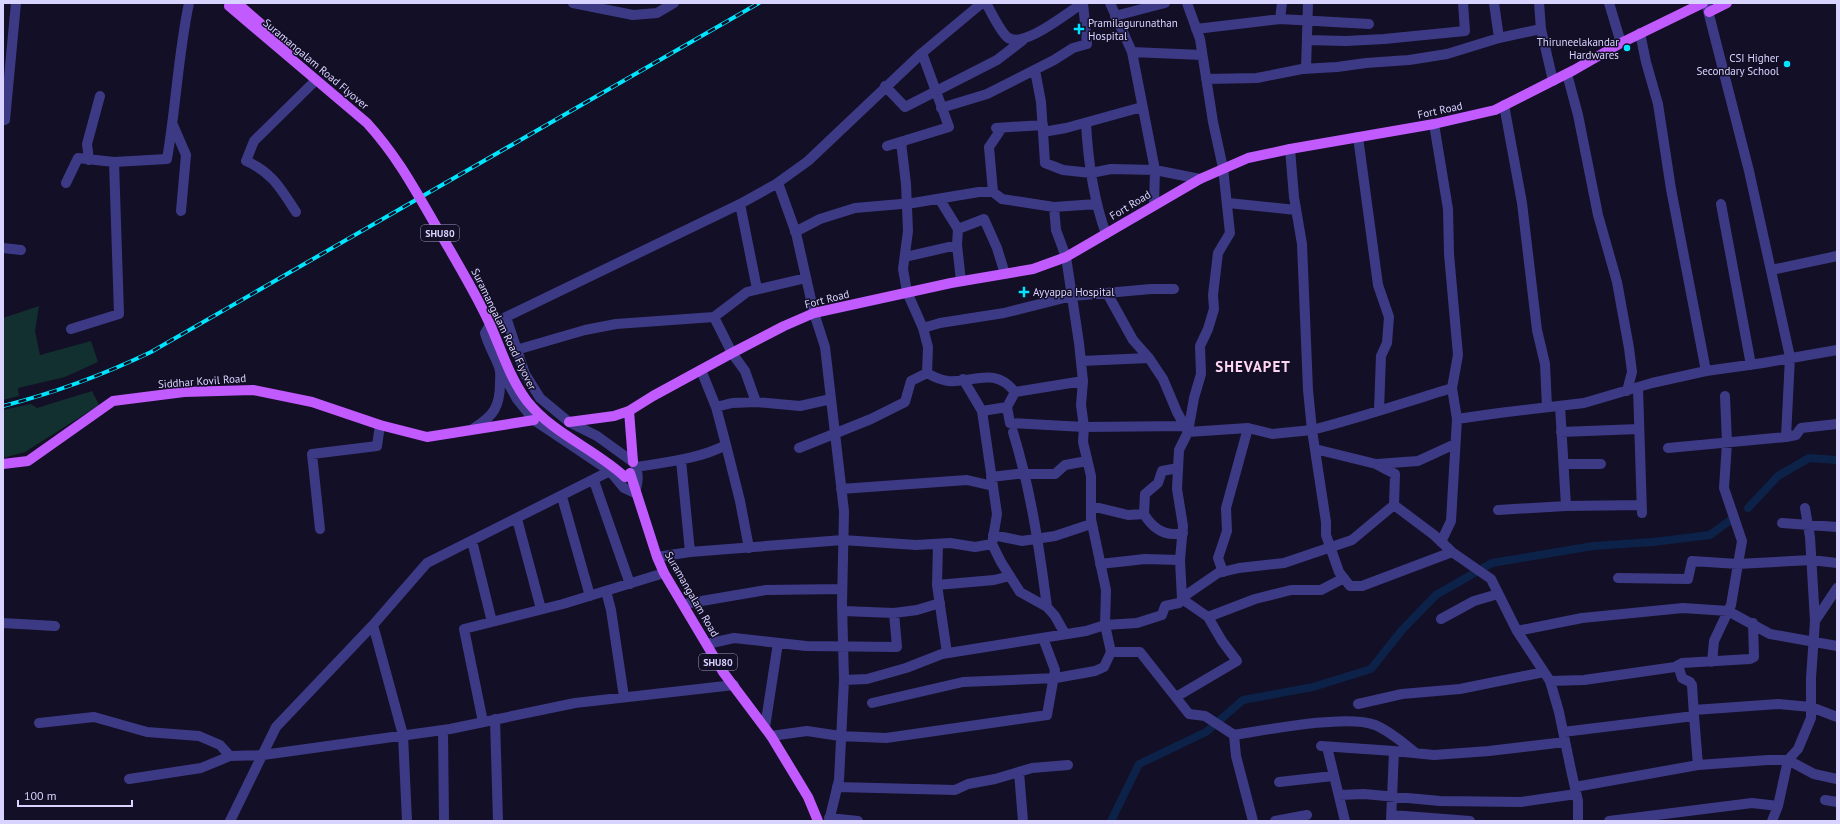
<svg xmlns="http://www.w3.org/2000/svg" width="1840" height="824" font-family="'PT Sans',sans-serif">
  <style>
    .green { fill: #12302f }
    .lines { fill: none; stroke-linecap: round; stroke-linejoin: round }
    .canal { stroke: #0c2248; stroke-width: 8 }
    .minor { stroke: #3d3a85; stroke-width: 10 }
    .major { stroke: #c25bff; stroke-width: 10 }
    .rail-casing { stroke: #00e5ff; stroke-width: 4 }
    .rail { stroke: #130f26; stroke-width: 2.5; stroke-dasharray: 8; stroke-linecap: butt }
    .major-bridge { stroke: #c25bff; stroke-width: 10 }
    .poi-dot { fill: #00e5ff; stroke: #130f26; stroke-width: 1.5 }
    .labels { text-anchor: middle; stroke-width: 3; stroke-linejoin: round; paint-order: stroke }
    .shield { fill: #130f26; stroke: #9e99be; stroke-width: 1 }
    .shield-label { font-size: 10px; font-weight: bold; fill: #d9d4ff }
    .poi-label { font-size: 11px; fill: #d9d4ff; stroke: #130f26; text-anchor: start }
    .street-label { font-size: 11px; fill: #d9d4ff; stroke: #130f26 }
    .district-label { font-size: 15px; font-weight: bold; letter-spacing: 1px; fill: #ffd6f0; stroke: #130f26 }
  </style>
  <rect width="100%" height="100%" fill="#130f26"/>
  <!-- green -->
  <path class="green" d="M39,306L35,331L40,355L91,341L98,362L65,377L18,388L19,396L3,400V318Z
    M92,391L99,405L25,452L3,458V410L31,404L37,408Z"/>
  <g class="lines">
    <!-- canal -->
    <path class="canal" d="M1748,508L1778,476L1809,458L1837,460
      M1111,821L1139,764L1206,732L1243,700L1313,687L1371,669L1402,630L1436,595L1492,563L1593,546L1653,542L1710,535L1729,521"/>
    <!-- minor -->
    <path class="minor" d="M573,3L633,15L657,13L674,3
      M1110,3L1132,52L1155,170L1154,205
      M1187,3L1200,39L1213,122L1223,168L1230,233L1218,253L1213,295L1214,309L1208,329L1200,346L1201,374L1194,398L1188,432L1248,428L1226,508L1227,531L1218,558L1223,572
      M1494,3L1499,38
      M1539,3L1541,29
      M1609,3L1621,43
      M1706,3L1749,171L1790,357L1786,437
      M1115,16L1165,3
      M1280,19L1282,3
      M1196,29L1280,19L1369,24
      M1640,33L1646,62L1658,104L1671,189L1706,371
      M1307,40L1346,41L1384,39L1465,31L1463,3
      M1132,52L1202,55
      M1306,69L1308,3
      M1035,70L1041,102L1045,163L1063,170L1091,173L1111,169L1155,170L1200,179
      M1567,74L1578,115L1598,215L1617,282L1629,348L1632,372L1627,391
      M1206,79L1257,78L1302,69L1337,67L1366,63L1409,60L1447,54L1499,38L1541,29L1553,81
      M885,86L905,107L997,60L1023,40
      M1504,105L1522,203L1537,330L1545,364L1547,407
      M941,108L987,94L1054,60L1073,48L1087,44L1083,3C1068,12 1023,50 1007,37C1000,31 991,12 986,3
      M5,120L16,3
      M1086,123C1088,160 1093,198 1106,234
      M1434,124L1448,209L1449,254L1458,355L1452,388C1406,402 1360,418 1312,430L1326,522V535L1339,572L1350,586H1362L1452,552
      M173,125L186,155L181,211
      M996,128L1043,125
      M1043,132L1066,128L1142,107
      M1358,137L1378,285L1389,317L1387,343L1381,356L1379,410
      M901,142L906,184L908,231L903,269L907,292L923,328
      M887,146L949,127L922,53
      M89,160L87,144L100,96
      M66,183L78,158L114,162
      M778,183L796,233L814,313L825,347L844,511L842,604L844,680L839,780L829,821
      M993,192L989,147L1002,128
      M940,200L958,229L957,245L961,281
      M1228,203L1296,210
      M740,204L757,289
      M1721,204L1751,365
      M1054,207L1056,230L1066,257L1079,343L1083,381L1081,405L1084,427L1083,442L1091,476V519L1106,590L1105,625L1111,652H1140L1189,714L1205,716L1234,735L1236,756L1253,821
      M296,212C281,189 272,172 246,161L254,141L312,84
      M958,229L984,219L997,248L1005,274
      M795,232L820,219L855,208L913,203L979,192H993L1002,199L1054,207L1097,204
      M3,248L21,250
      M905,257L957,245
      M1771,270L1837,256
      M1107,293L1133,340L1149,358L1163,379L1177,412L1188,432L1179,450L1177,489L1183,526L1180,560L1182,599L1208,617L1222,641L1237,661L1176,697
      M714,317L732,353L745,371L756,402
      M71,329L119,314L114,162L167,159C176,107 178,55 189,3
      M516,350L585,330L616,324L714,317L747,292L806,278
      M1081,361L1149,358
      M501,370L517,399L534,420L610,471L624,488L635,493C638,482 640,472 633,462L597,436L569,422L540,398L525,374L506,317
      M927,373C934,377 940,380 948,381C974,383 994,366 1015,392
      M963,379L982,411
      M1452,388L1457,419L1499,413L1584,403L1652,383L1706,371L1763,363L1837,350
      M1638,388L1642,513
      M1560,406L1566,506
      M716,407L732,403L756,402L800,406L831,399
      M1007,407L1010,423L1084,427L1185,426
      M474,428C494,416 500,406 500,383C500,378 501,372 499,367C495,356 488,345 485,333L488,328L506,317L740,204L776,184L808,161L922,53L982,3
      M1248,428L1272,434L1312,430L1308,390L1302,244L1294,197L1290,149
      M1013,432C1031,491 1039,546 1047,607
      M1561,432L1639,429
      M726,445L740,501L749,548
      M799,448L871,419L905,402L911,381L927,373L928,347L923,328L940,323L1004,313L1072,296L1151,289H1174
      M1668,448L1786,437L1796,435L1801,428L1837,424
      M681,460L690,552
      M1377,464L1418,461L1455,444
      M1564,464H1601
      M637,467C667,462 699,459 726,445L716,407L701,370
      M991,477L1017,474H1055L1065,465L1087,461
      M594,481L630,584
      M841,489L967,480L993,486
      M562,497L590,596
      M1394,505L1434,535L1452,552L1491,579L1517,631L1550,681L1559,712L1571,770L1578,801V821
      M1091,506L1128,515L1144,514C1153,529 1166,537 1183,533
      M1498,510L1566,506L1641,505
      M1144,514L1145,494L1158,483L1162,471L1178,468
      M517,519L541,609
      M1782,523L1837,527
      M320,529L312,454L377,446L380,425
      M993,535L1022,541L1055,536L1091,524
      M472,541L492,622
      M1441,542L1451,521L1457,419
      M992,544L1001,562L1020,592L1047,607L1055,616L1065,634
      M657,557L690,552L843,540L916,545L950,543L975,547L992,544L997,514L982,411L1007,407L1015,392L1083,381
      M1100,564L1145,559L1180,560
      M1618,578L1688,579L1692,561L1738,564L1811,560L1837,563
      M937,585L938,544
      M606,591L611,610L624,697
      M684,604L766,590L842,589
      M843,611L894,613L917,610L940,603
      M1208,617L1255,599L1291,590H1321L1344,578
      M1441,619L1474,601L1498,594
      M1815,621L1837,588
      M3,623L55,626
      M373,625L403,735L407,821
      M1517,631L1582,618L1683,608L1728,611L1770,634L1837,646
      M707,644L734,638L806,646L897,647L894,613
      M947,653L937,585L994,580L1010,576
      M1712,662L1714,641L1731,605L1742,541L1724,488L1727,443L1725,396
      M844,680L867,679L906,668L942,654L1086,631L1105,625L1137,623L1162,615L1165,606L1179,603L1186,595L1218,573L1239,568L1284,563L1352,540L1394,505L1395,474L1376,464L1315,449
      M1550,681L1584,680L1675,667L1682,663L1750,659L1754,657L1753,623
      M872,703L963,682L1056,678L1095,671L1104,667L1111,652
      M1358,704L1402,694L1460,689L1544,672
      M1694,710L1778,704L1811,707L1837,717
      M1694,716L1698,765
      M495,719L498,821
      M483,722L464,629L563,604L664,573
      M39,723L94,717L147,732L199,736L220,745L230,756
      M765,727L778,643
      M443,730L444,821
      M1563,732L1694,716L1692,685L1690,682L1682,678L1678,665
      M1234,735C1266,730 1347,714 1375,725C1390,731 1403,743 1416,753
      M771,736L807,731L840,736L886,738L1047,715L1055,670L1043,638
      M1321,746L1394,751
      M1327,747L1345,821
      M1019,772L1023,821
      M129,779L201,768L230,756L263,755L450,729L575,703L734,685
      M1279,782L1333,776
      M837,787L955,790L968,784L995,779L1032,768L1068,765
      M1575,787L1698,765L1768,760H1788L1814,774L1837,779
      M1339,795L1364,794L1440,801L1521,802L1576,794
      M1825,800L1837,802
      M1392,815L1470,821
      M829,818L858,821
      M230,821L276,727L373,625L427,563L610,471
      M1275,821L1307,815
      M1391,821L1394,751L1434,755L1489,751L1565,742
      M1609,821L1752,803L1778,806
      M1772,821L1778,806L1788,760L1798,749L1811,718V678L1815,621L1810,537L1805,508"/>
    <!-- major -->
    <path class="major" d="M1709,12L1727,3
      M629,411L633,462
      M569,422L614,416L629,411L653,396L732,353L784,326L814,313L951,283L1033,269L1066,257L1200,179L1248,158L1290,149L1434,124L1495,110L1574,70L1621,43L1703,3
      M3,464L28,461L113,401L184,392L253,390L312,402L380,425L427,437L534,420
      M630,473L657,557L664,573L723,672L771,736L808,797L818,821"/>
    <!-- rail casing -->
    <g class="rail-casing">
      <path id="rail" d="M3,406C54,393 103,375 151,352L759,3"/>
    </g>
    <!-- rail -->
    <use href="#rail" class="rail"/>
    <!-- major-bridge -->
    <path class="major-bridge" d="M237,3L291,50
      M229,6L367,123C397,156 414,188 436,226C453,256 471,285 486,316C500,344 508,376 527,401C553,434 595,449 625,477"/>
  </g>
  <!-- markers -->
  <g class="poi-dot">
    <path d="M1077 23h4v4h4v4h-4v4h-4v-4h-4v-4h4z"/>
    <circle cx="1627" cy="48" r="4"/>
    <circle cx="1787" cy="64" r="4"/>
    <path d="M1022 286h4v4h4v4h-4v4h-4v-4h-4v-4h4z"/>
  </g>
  <g class="labels">
    <!-- shield labels -->
    <g class="shield">
      <rect x="421" y="225" width="38" height="16" rx="3"/>
      <rect x="699" y="654" width="38" height="16" rx="3"/>
    </g>
    <g class="shield-label">
      <text x="440" y="237">SHU80</text>
      <text x="718" y="666">SHU80</text>
    </g>
    <!-- poi labels -->
    <g class="poi-label">
      <text x="1088" y="27">Pramilagurunathan<tspan x="1088" dy="13">Hospital</tspan></text>
      <text x="1619" y="46" text-anchor="end">Thiruneelakandar<tspan x="1619" dy="13">Hardwares</tspan></text>
      <text x="1779" y="62" text-anchor="end">CSI Higher<tspan x="1779" dy="13">Secondary School</tspan></text>
      <text x="1033" y="296">Ayyappa Hospital</text>
    </g>
    <!-- street labels -->
    <g class="street-label">
      <text transform="translate(316 64) rotate(40)" y="4">Suramangalam Road Flyover</text>
      <text transform="translate(1440 110) rotate(-12)" y="4">Fort Road</text>
      <text transform="translate(1130 205) rotate(-31)" y="4">Fort Road</text>
      <text transform="translate(827 299) rotate(-14)" y="4">Fort Road</text>
      <text transform="translate(504 329) rotate(64)" y="4">Suramangalam Road Flyover</text>
      <text transform="translate(202 381) rotate(-4)" y="4">Siddhar Kovil Road</text>
      <text transform="translate(692 594) rotate(60)" y="4">Suramangalam Road</text>
    </g>
    <!-- district labels -->
    <g class="district-label">
      <text x="1253" y="372">SHEVAPET</text>
    </g>
  </g>
  <!-- border -->
  <rect width="1840" height="824" fill="none" stroke="#d9d4ff" stroke-width="8"/>
  <!-- scale -->
  <path d="M18 800v6h114v-6" fill="none" stroke="#d9d4ff" stroke-width="2"/>
  <text x="24" y="800" font-size="12" fill="#d9d4ff" stroke="#130f26" stroke-width="3" paint-order="stroke">100 m</text>
</svg>
